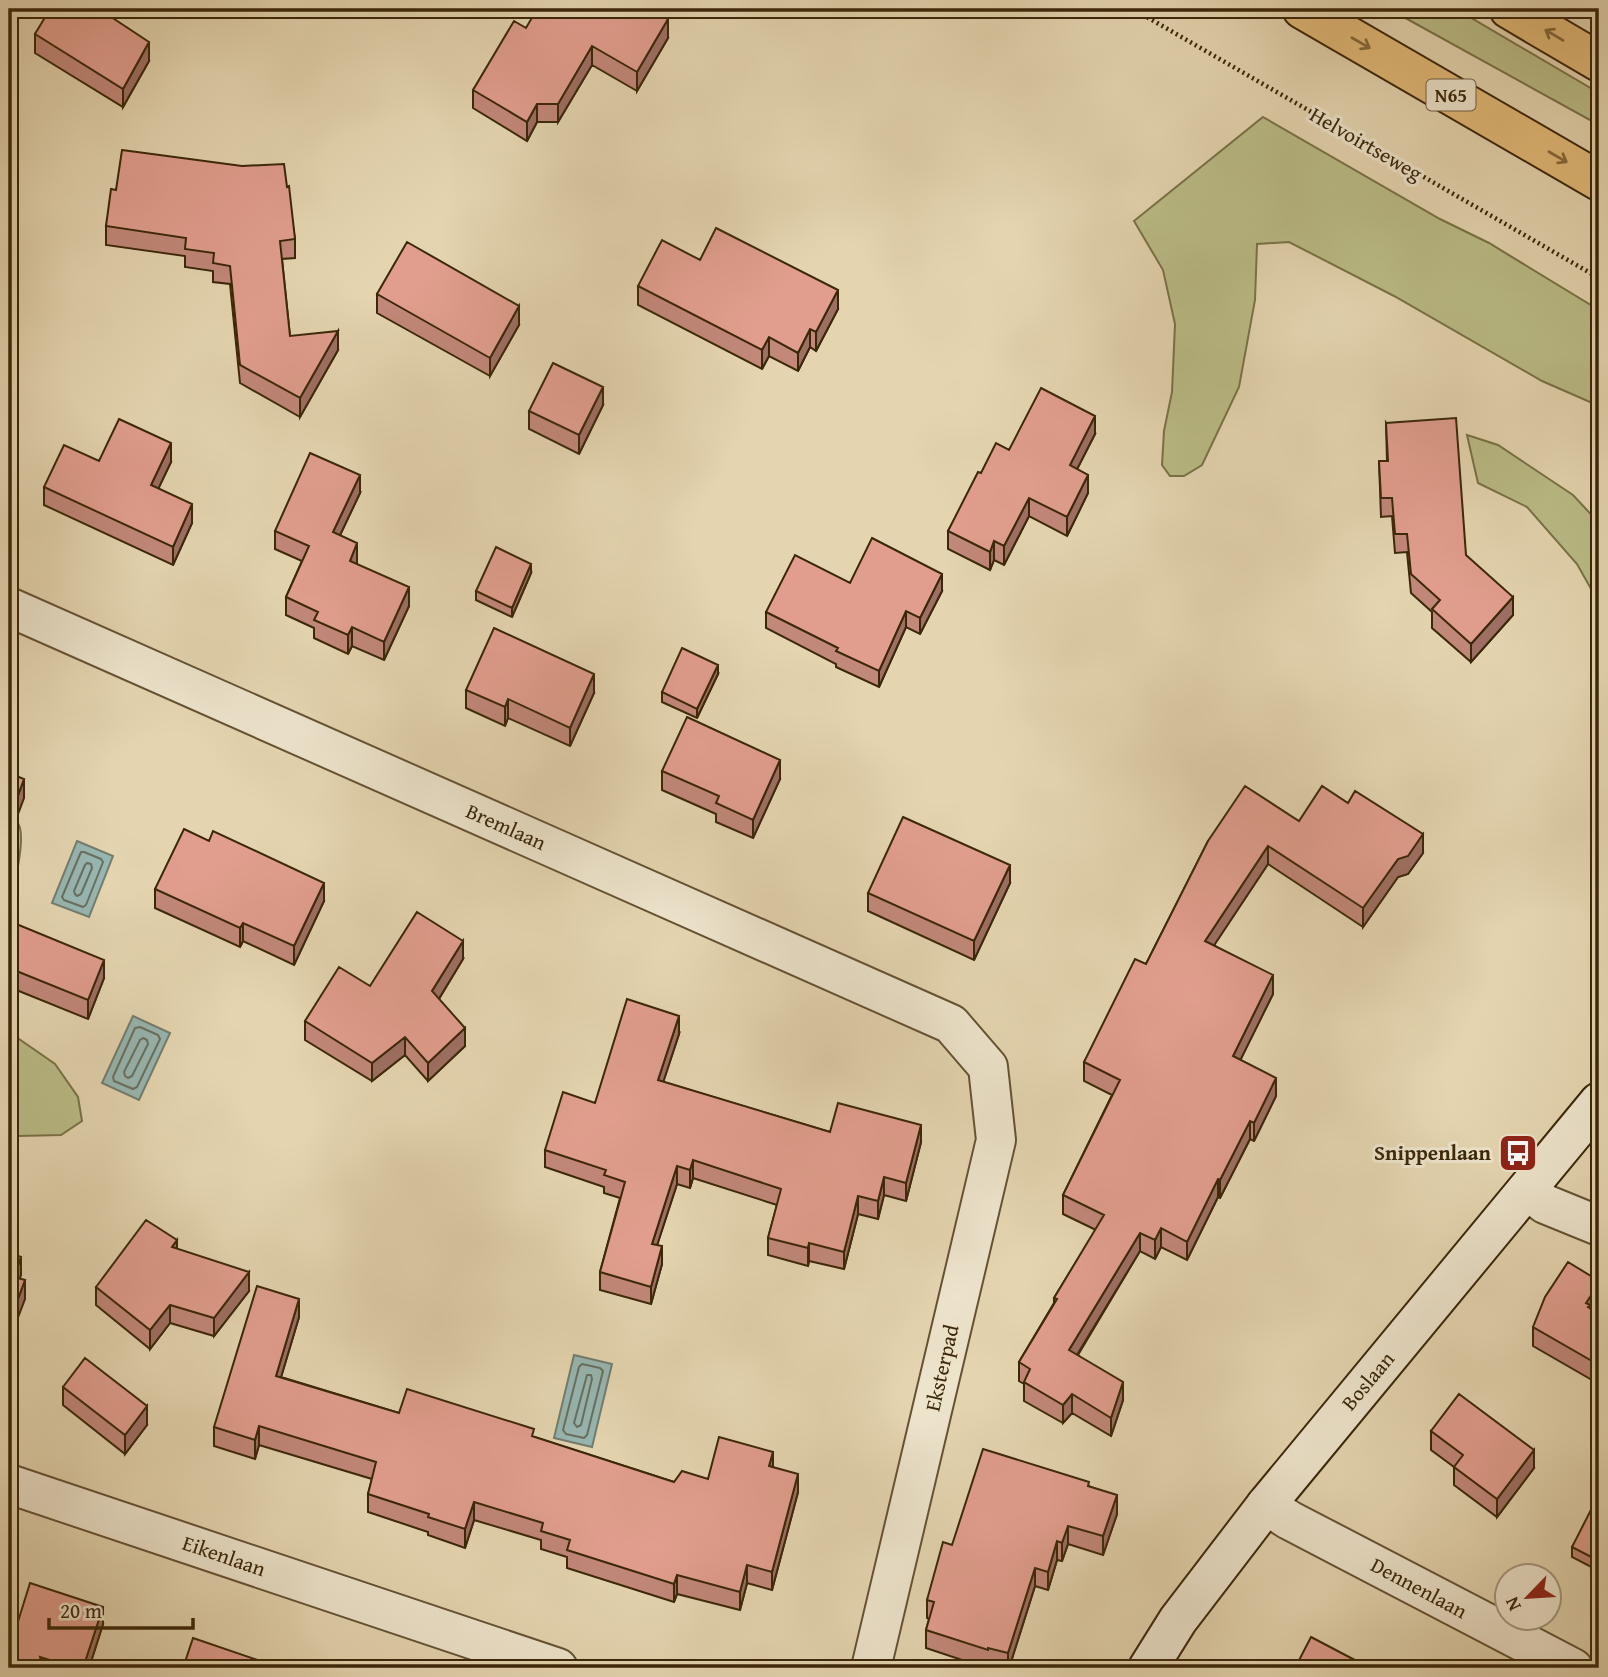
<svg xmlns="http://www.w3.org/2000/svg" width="1608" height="1677" font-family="'Gentium Book Plus',serif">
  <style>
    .green { fill: #babc87; stroke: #7a7248; stroke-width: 2 }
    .water { fill: #97b7b2; stroke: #727d6e; stroke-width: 2 }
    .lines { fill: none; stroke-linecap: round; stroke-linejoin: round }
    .shore { stroke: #696f5e; stroke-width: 2 }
    .street-casing { stroke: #655233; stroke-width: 42 }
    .secondary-casing { stroke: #3b2709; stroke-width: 42 }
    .primary-casing { stroke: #3b2709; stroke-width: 42 }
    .path { stroke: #3b2709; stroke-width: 4.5; stroke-dasharray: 2 3.5; stroke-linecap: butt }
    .street { stroke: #ede4cc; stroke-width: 38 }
    .secondary { stroke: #ede4cc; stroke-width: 38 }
    .primary { stroke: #e2ba78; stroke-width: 38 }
    .wall { fill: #c2887a; stroke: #3b2709; stroke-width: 2 }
    .shaded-wall { fill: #9e6f63; stroke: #3b2709; stroke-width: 2 }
    .building { fill: #e19e8e; stroke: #3b2709; stroke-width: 2 }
    .oneway { stroke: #86693b }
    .labels { text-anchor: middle; stroke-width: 6; stroke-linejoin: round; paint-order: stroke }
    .shield { fill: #ede4cc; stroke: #706044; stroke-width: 2 }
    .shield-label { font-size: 19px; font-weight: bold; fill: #3b2709 }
    .street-label { font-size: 21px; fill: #3b2709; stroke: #ede4cc }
    .poi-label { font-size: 21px; font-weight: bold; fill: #3b2709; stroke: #ede4cc; text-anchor: end }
  </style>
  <rect width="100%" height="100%" fill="#e4d5b0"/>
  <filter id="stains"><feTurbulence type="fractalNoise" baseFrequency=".00286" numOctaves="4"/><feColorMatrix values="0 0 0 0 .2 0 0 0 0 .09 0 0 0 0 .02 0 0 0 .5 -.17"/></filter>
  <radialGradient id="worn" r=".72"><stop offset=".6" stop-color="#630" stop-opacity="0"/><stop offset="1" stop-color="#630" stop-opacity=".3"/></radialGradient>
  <!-- green -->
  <path class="green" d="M1389,9H1456L1599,93V125Z
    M1263,117L1440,219L1489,243L1599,310V406L1542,381L1394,296L1289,242L1257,244L1255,300L1239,387L1202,465L1184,476H1170L1162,465L1164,431L1172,392L1175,324L1163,270L1134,221Z
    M1467,435L1498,445L1573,495L1599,523V603L1577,564L1527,507L1478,483Z
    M9,807C12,814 18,821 20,828C24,843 15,886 9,901Z
    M9,1032L55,1064L78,1097L82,1121L61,1135L19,1136L9,1134Z"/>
  <!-- water -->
  <path class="water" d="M77,841L113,856L89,917L52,903Z
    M133,1016L170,1033L139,1100L102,1083Z
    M574,1355L612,1364L592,1447L554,1438Z"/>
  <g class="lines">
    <!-- shore -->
    <path class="shore" d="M81,852H84L101,859L103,862L86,905L83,907L64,900L62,897Z
      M87,863L91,864L92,868L81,894L77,896L75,894L74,891L85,865Z
      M140,1027L158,1035L160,1039L137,1087L133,1089L114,1081L113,1077L135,1028Z
      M143,1038L147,1040L148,1044L132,1076L128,1078L125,1076L124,1072L140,1040Z
      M582,1364L600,1368L603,1371L587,1435L584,1438L566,1434L563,1430L579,1367Z
      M587,1375H591L592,1379L581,1425L577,1427L574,1423Z"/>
    <!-- street casing -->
    <g class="street-casing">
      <path id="street" d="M9,607L951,1024L988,1067L996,1140L871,1668
        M1527,1190L1545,1204L1599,1226
        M9,1484L558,1668
        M1266,1505L1289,1520L1573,1668"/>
    </g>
    <!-- secondary casing -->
    <g class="secondary-casing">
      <path id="secondary" d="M1148,1668L1178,1620L1266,1505L1599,1102"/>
    </g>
    <!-- primary casing -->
    <g class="primary-casing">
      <path id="primary" d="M1302,9L1599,181
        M1509,9L1599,62"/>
    </g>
    <!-- path -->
    <path class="path" d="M1133,9L1599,278"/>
    <!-- street -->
    <use href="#street" class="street"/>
    <!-- secondary -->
    <use href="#secondary" class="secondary"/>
    <!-- primary -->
    <use href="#primary" class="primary"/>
  </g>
  <!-- wall -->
  <path class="wall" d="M543,10L668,38L637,91L592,65L558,122H537L527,141L473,108V90L526,28Z
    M35,34L149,61L123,107L35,53Z
    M287,187L295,239V258L282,259L290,336L338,350L300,417L240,383L230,284L213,282V271L185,267V256L106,245V226L116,190Z
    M700,260L838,309L816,351L810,347L798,371L769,356L762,369L638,305V286Z
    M377,294L519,325L490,376L377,313Z
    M603,405L579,454L529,429V411Z
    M1386,423L1466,555L1513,615L1471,662L1432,628V612L1411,593L1407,552L1395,553L1392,516L1381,517L1379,461H1387Z
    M1095,434L1077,469L1088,493L1067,536L1029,516L1004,565L994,560L990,570L948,549V531L981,473L1009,450Z
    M99,461L171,462L158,489L192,523L173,565L44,505V487Z
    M360,493L340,535L357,562V564L409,606L384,660L352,646L348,654L314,638V628L286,615V597L302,561L275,549V531Z
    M531,573L512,617L476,600V591Z
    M850,583L942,591L920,634L906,627L879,687L836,667V664L766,628V612Z
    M718,674L697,718L662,702V692Z
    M466,690L594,693L570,746L508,718L505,726L466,708Z
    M662,771L780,779L753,838L716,822V814L662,790Z
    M1348,803L1423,853L1408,874L1398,877L1363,927L1268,864L1214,945L1273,994L1240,1060L1276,1096L1254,1141L1250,1139L1220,1198L1218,1197L1187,1260L1161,1247L1155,1259L1140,1251L1078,1355L1123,1400L1111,1436L1072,1413L1063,1423L1024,1401V1384L1019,1381V1362L1054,1303V1298L1096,1230L1063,1214V1195L1112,1095L1084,1081V1062L1146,964L1208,841L1299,821Z
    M1010,883L974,960L868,911V893Z
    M155,889L324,901L294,965L243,941L240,947L155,908Z
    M9,921L104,978L88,1019L9,987Z
    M463,959L439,999L465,1046L428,1081L405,1055L372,1081L305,1040V1021L370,986Z
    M679,1034L663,1082L830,1132L921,1142L906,1201L884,1195L878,1219L858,1214L844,1269L809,1261L808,1266L768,1255V1238L777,1205L693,1178L690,1188L677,1184L657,1245L662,1264L651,1304L600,1290V1272L620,1198L604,1193V1187L545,1167V1150L595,1103Z
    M177,1249L249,1291L214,1336L170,1323L150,1349L96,1305V1287Z
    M1599,1281V1302L1594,1311L1599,1314V1384L1533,1346V1327Z
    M299,1317L281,1377L399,1413L534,1437L674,1482L708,1479L773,1467L798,1492L772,1590L747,1583L740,1610L677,1594L674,1602L567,1568V1557L541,1549V1540L474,1520L465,1548L428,1535V1532L368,1512V1494L372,1479L259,1445L255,1459L214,1446V1427Z
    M63,1387L147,1425L125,1454L63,1405Z
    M1431,1431L1534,1468L1497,1517L1454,1485V1467L1431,1450Z
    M1089,1486L1117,1514L1103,1555L1068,1544L1062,1561L1057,1560L1048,1590L1035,1586L1009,1668H995L988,1666V1668H986L926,1648V1630L929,1619L927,1618V1600L952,1545Z
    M1599,1507V1571L1572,1557V1547Z
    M103,1624L89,1668H9L16,1628Z"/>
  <!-- shaded-wall -->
  <path class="shaded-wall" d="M668,19V38L637,91V72Z
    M149,42V61L123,107V89Z
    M592,46V65L558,122V104Z
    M537,104V122L527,141V122Z
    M838,290V309L816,351V332Z
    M519,306V325L490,376V358Z
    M810,329V347L798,371V353Z
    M338,331V350L300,417V398Z
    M769,337V356L762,369V350Z
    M603,387V405L579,454V435Z
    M1095,416V434L1070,483V465Z
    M171,443V462L151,504V485Z
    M360,475V493L333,550V532Z
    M1088,475V493L1067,536V517Z
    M1029,498V516L1004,565V546Z
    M192,504V523L173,565V547Z
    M994,541V560L990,570V552Z
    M357,543V562L350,579V561Z
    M531,564V573L512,617V608Z
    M942,574V591L920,634V618Z
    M409,587V606L384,660V642Z
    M1513,597V615L1471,662V644Z
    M906,611V627L879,687V671Z
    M352,627V646L348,654V635Z
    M718,665V674L697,718V709Z
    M594,674V693L570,746V728Z
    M508,699V718L505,726V707Z
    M780,760V779L753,838V820Z
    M24,779V798L9,838V820Z
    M1423,834V853L1408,874L1398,877L1363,927V908L1398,859Z
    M1268,846V864L1205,959V941Z
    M1010,865V883L974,960V941Z
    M324,883V901L294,965V946Z
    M243,923V941L240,947V928Z
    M463,941V959L432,1010V991Z
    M104,960V978L88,1019V1000Z
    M1273,975V994L1233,1075V1056Z
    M679,1016V1034L658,1098V1080Z
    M465,1028V1046L428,1081V1063Z
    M405,1037V1055L372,1081V1063Z
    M1276,1078V1096L1254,1141V1123Z
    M1250,1121V1139L1220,1198V1180Z
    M921,1125V1142L906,1201V1183Z
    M693,1160V1178L690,1188V1170Z
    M677,1166V1184L652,1261V1244Z
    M884,1177V1195L878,1219V1201Z
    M1218,1179V1197L1187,1260V1242Z
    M858,1196V1214L844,1269V1252Z
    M1161,1228V1247L1155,1259V1240Z
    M1140,1233V1251L1069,1368V1350Z
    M177,1240V1259L172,1247Z
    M809,1243V1261L808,1266V1248Z
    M662,1246V1264L651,1304V1287Z
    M21,1257V1275L14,1295V1277Z
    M249,1272V1291L214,1336V1318Z
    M25,1280V1299L9,1341V1323Z
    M1599,1283V1302L1590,1317L1586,1303Z
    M299,1299V1317L276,1394V1376Z
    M170,1305V1323L150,1349V1330Z
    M1123,1382V1400L1111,1436V1418Z
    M1072,1394V1413L1063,1423V1405Z
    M147,1406V1425L125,1454V1435Z
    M259,1426V1445L255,1459V1440Z
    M1534,1450V1468L1497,1517V1499Z
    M773,1452V1470L769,1466Z
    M798,1474V1492L772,1590V1572Z
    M1117,1495V1514L1103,1555V1536Z
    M474,1502V1520L465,1548V1529Z
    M1068,1526V1544L1062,1561V1543Z
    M1057,1541V1560L1048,1590V1572Z
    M747,1565V1583L740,1610V1592Z
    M1035,1568V1586L1009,1668H1008V1653Z
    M677,1575V1594L674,1602V1584Z
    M103,1607V1624L89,1668H83Z"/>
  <!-- building -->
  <path class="building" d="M50,9H99L149,42L123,89L35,34Z
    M537,9L543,10L544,9H649L668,19L637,72L592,46L558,104H537L527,122L473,90L514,21L526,28Z
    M122,150L242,166L284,164L287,187L289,186L295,239L280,241L290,336L338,331L300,398L240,365L230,266L213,263L214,253L185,249L186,238L106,226L111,189L116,190Z
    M716,228L838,290L816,332L810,329L798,353L769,337L762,350L638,286L662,240L700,260Z
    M407,242L519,306L490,358L377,294Z
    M553,363L603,387L579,435L529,411Z
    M1041,388L1095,416L1070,465L1088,475L1067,517L1029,498L1004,546L994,541L990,552L948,531L978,472L981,473L996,443L1009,450Z
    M1456,418L1466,555L1513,597L1471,644L1432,609L1440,600L1411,574L1407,534H1395L1392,498H1381L1379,461H1388L1386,423Z
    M119,419L171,443L151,485L192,504L173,547L44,487L64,445L99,461Z
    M310,453L360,475L333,532L357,543L350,561L409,587L384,642L352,627L348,635L314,620L318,612L286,597L309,546L275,531Z
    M872,538L942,574L920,618L906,611L879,671L836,651L838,648L766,612L795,555L850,583Z
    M496,547L531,564L512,608L476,591Z
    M494,628L594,674L570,728L508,699L505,707L466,690Z
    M682,648L718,665L697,709L662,692Z
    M687,717L780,760L753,820L716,803L719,796L662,771Z
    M9,773L24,779L9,820Z
    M1245,786L1299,821L1322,786L1348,803L1355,791L1423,834L1408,856L1398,859L1363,908L1268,846L1205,941L1273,975L1233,1056L1276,1078L1254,1123L1250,1121L1220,1180L1218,1179L1187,1242L1161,1228L1155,1240L1140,1233L1069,1350L1123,1382L1111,1418L1072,1394L1063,1405L1024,1382L1030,1369L1019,1362L1057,1299L1054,1298L1104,1215L1063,1195L1120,1080L1084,1062L1135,959L1146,964L1208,841Z
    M903,817L1010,865L974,941L868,893Z
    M184,829L209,841L213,831L324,883L294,946L243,923L240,928L155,889Z
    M417,912L463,941L432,991L465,1028L428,1063L405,1037L372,1063L305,1021L339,967L370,986Z
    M9,921L104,960L88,1000L9,968Z
    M627,999L679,1016L658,1080L830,1132L838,1103L921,1125L906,1183L884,1177L878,1201L858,1196L844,1252L809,1243L808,1248L768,1238L781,1189L693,1160L690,1170L677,1166L652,1244L662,1246L651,1287L600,1272L625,1182L604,1175L606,1170L545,1150L563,1092L595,1103Z
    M146,1220L177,1240L172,1247L249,1272L214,1318L170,1305L150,1330L96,1287Z
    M9,1252L21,1257L14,1277L25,1280L9,1323Z
    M1568,1262L1599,1281V1283L1586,1303L1590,1305L1588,1307L1599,1314V1365L1533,1327L1545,1297Z
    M257,1286L299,1299L276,1376L399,1413L407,1389L534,1429L532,1436L674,1482L682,1471L708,1479L719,1437L773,1452L769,1466L798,1474L772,1572L747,1565L740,1592L677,1575L674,1584L567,1550L570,1540L541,1531L543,1523L474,1502L465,1529L428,1517L429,1514L368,1494L376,1462L259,1426L255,1440L214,1427Z
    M85,1358L147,1406L125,1435L63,1387Z
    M1459,1394L1534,1450L1497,1499L1454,1467L1463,1455L1431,1431Z
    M983,1449L1089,1482L1088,1486L1117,1495L1103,1536L1068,1526L1062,1543L1057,1541L1048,1572L1035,1568L1008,1653L988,1648V1650L926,1630L934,1602L927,1600L943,1542L952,1545Z
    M1594,1504L1599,1507V1561L1572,1547Z
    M30,1583L103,1607L83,1668H76L40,1657L43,1668H9V1625L16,1628Z
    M1311,1637L1370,1668H1295Z
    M193,1638L281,1668H183Z"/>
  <!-- one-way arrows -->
  <defs><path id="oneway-shaft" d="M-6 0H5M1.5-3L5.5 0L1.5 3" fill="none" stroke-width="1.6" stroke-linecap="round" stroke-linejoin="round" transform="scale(1.75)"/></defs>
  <g class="oneway">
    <use href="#oneway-shaft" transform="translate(1554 35) rotate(-149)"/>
    <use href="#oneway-shaft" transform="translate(1361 43) rotate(30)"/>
    <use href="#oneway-shaft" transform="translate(1558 157) rotate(30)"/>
  </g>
  <!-- icons -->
  <defs>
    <g id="bus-square" transform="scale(2.0125)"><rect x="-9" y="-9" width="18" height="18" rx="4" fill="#8f2418" stroke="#ede4cc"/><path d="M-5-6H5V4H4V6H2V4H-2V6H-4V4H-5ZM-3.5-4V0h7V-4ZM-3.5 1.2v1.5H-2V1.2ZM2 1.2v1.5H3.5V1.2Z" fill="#fff"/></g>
  </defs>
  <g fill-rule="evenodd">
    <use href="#bus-square" x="1518" y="1153"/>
  </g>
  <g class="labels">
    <!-- shield labels -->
    <rect class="shield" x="1426.5" y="79.5" width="49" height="31" rx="5"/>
    <g class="shield-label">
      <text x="1451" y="102">N65</text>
    </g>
    <!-- street labels -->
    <g class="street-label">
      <text transform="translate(1366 144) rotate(30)" y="7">Helvoirtseweg</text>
      <text transform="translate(506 827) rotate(24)" y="7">Bremlaan</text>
      <text transform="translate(942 1368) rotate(-77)" y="7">Eksterpad</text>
      <text transform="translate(1368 1381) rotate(-50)" y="7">Boslaan</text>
      <text transform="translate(224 1556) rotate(19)" y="7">Eikenlaan</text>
      <text transform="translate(1419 1588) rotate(28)" y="7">Dennenlaan</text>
    </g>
    <!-- poi labels -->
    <g class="poi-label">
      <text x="1491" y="1160">Snippenlaan</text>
    </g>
  </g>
  <!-- margin -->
  <rect width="1608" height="1677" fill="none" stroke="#e4d5b0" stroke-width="35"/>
  <rect x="10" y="10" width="1587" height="1656" fill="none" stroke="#3b2709" stroke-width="3.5"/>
  <rect x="18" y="18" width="1573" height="1642" fill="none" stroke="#3b2709" stroke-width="2"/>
  <!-- north arrow -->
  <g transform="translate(1528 1597) rotate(245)"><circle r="33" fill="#ede4cc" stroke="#a6987e" stroke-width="2"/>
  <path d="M0-5L12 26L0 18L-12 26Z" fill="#8f2418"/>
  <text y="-10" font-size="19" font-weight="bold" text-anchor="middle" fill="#3b2709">N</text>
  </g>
  <!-- scale -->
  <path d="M49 1618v10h144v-10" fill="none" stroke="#3b2709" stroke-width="3.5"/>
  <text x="60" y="1618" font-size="21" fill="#3b2709" stroke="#ede4cc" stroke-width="5" paint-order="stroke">20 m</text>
  <rect width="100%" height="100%" filter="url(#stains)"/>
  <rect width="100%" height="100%" fill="url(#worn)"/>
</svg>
